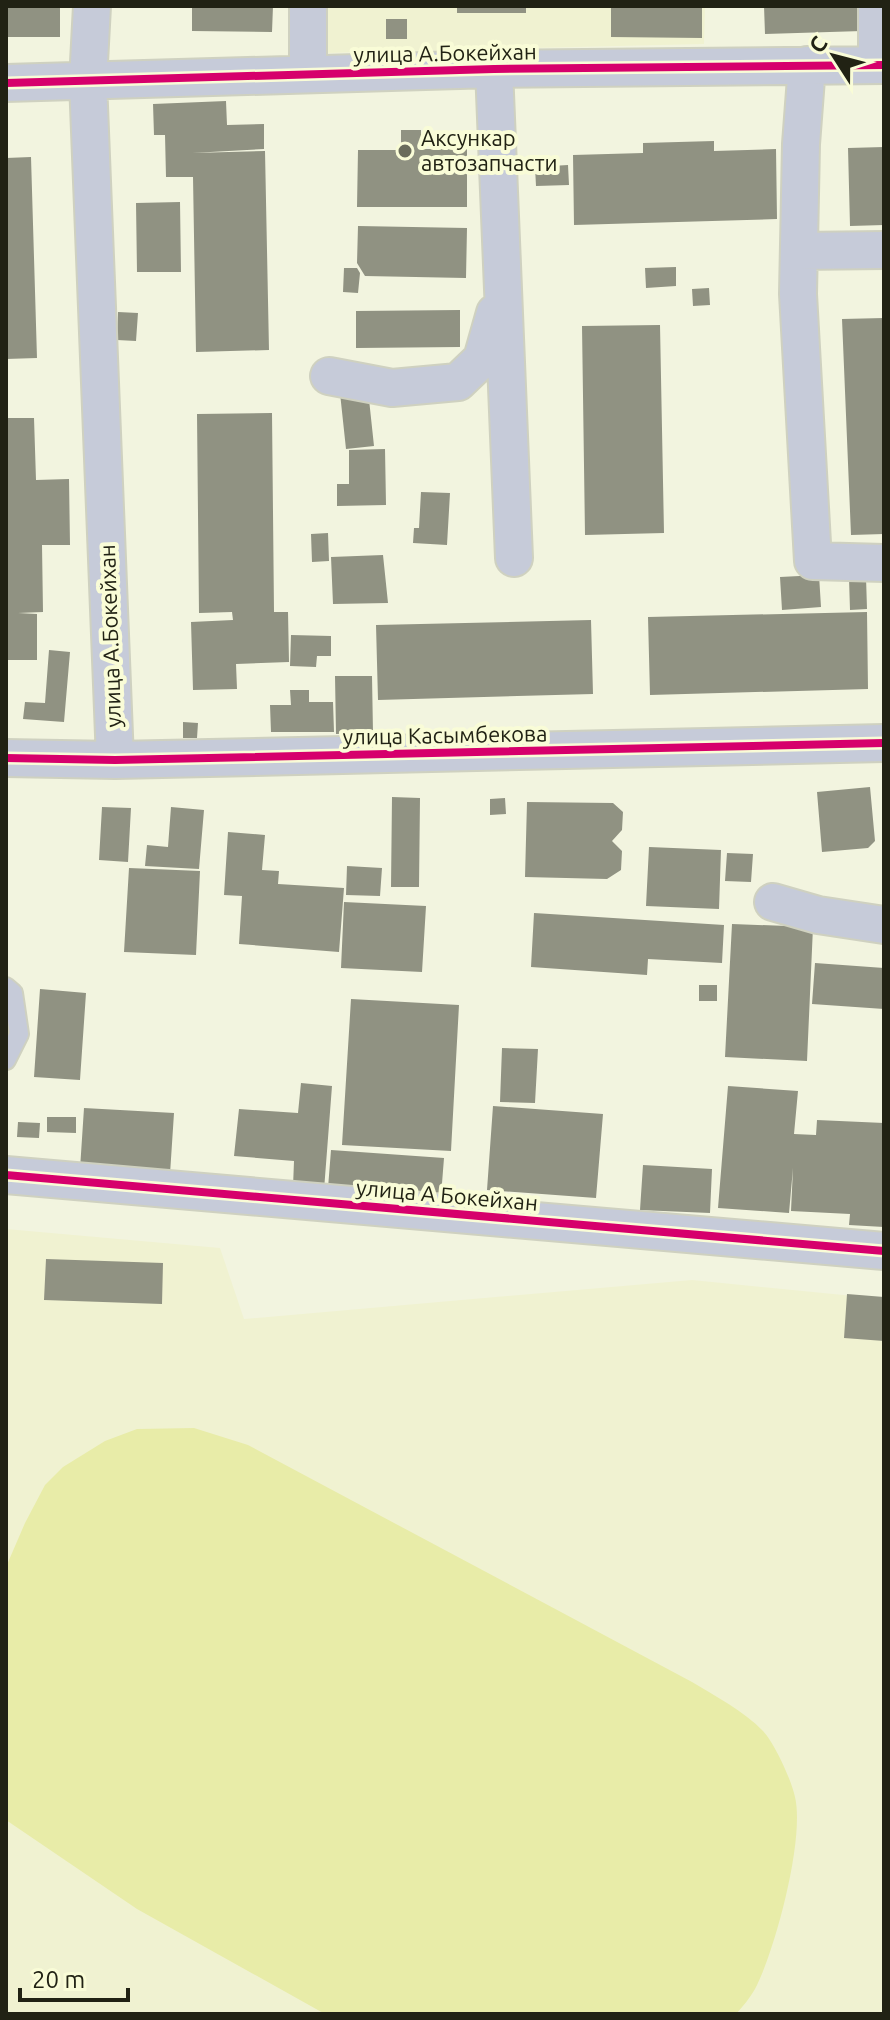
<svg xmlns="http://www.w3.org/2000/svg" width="890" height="2020" font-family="Ubuntu,sans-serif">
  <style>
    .built { fill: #f0f2d1 }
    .green { fill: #e8eca8 }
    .building { fill: #909282 }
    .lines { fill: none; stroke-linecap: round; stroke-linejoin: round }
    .service-casing { stroke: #cfd1c0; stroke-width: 22 }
    .minor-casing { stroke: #cfd1c0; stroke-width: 40 }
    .service { stroke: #c6cbd9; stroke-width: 18 }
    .minor { stroke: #c6cbd9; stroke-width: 36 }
    .cycleway-casing { stroke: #f9fcd7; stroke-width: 13 }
    .cycleway { stroke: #d6006c; stroke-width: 8 }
    .poi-dot { fill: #6a6c5b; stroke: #f9fcd7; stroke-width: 3 }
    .labels { text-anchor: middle; stroke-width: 8; stroke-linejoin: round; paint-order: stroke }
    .street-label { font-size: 22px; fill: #212214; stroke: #f9fcd7 }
    .poi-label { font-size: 22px; fill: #212214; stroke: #f9fcd7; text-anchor: start }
  </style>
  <rect width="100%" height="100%" fill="#f2f4df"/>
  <!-- built -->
  <path class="built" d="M323,6H705L704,44L322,53Z
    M6,1229L220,1248L244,1319L692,1280L884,1299V2014H6Z"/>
  <!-- green -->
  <path class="green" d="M194,1428L248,1445L692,1682C715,1696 744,1711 763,1731C775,1744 791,1779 795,1797C805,1839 775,1951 755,1989C750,1998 743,2006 736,2014H325L137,1909L6,1820V1567L25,1523L45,1485L63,1467L105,1441L137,1429Z"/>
  <!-- building -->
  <path class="building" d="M6,6H60V37H6Z
    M192,6H273L272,32L192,31Z
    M457,6H526V13H457Z
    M611,6H702V38L611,37Z
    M764,6L861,8L862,31L765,34Z
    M386,19H407V39H386Z
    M226,101L227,125L264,124V149L192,153L265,151L269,350L196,352L193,177H166L165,135H154L153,104Z
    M401,130H421V149H467V207H357L358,150H401Z
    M714,141V151L776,149L777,219L574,225L573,155L643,153V143Z
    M884,147V225L850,226L848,148Z
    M31,157L37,358L6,359V158Z
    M568,165L569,185L536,186L535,167Z
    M180,202L181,272H137L136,203Z
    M358,226L467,228L466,278L365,276L357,263Z
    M676,267V286L646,288L645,268Z
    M344,268H357L360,273L358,293L343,292Z
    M709,288L710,305L693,306L692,289Z
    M460,310V347L356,348V311Z
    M118,312L138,313L136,341L117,340Z
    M884,318V534L851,535L842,319Z
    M660,325L664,533L585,535L582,326Z
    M368,390L374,446L346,449L340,393Z
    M272,413L274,612H288L289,662L236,664L237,689L193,690L191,622L233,620L232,612L199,613L197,414Z
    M6,418H34L36,480L69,479L70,545H42L43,612L18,613L37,614V660H6Z
    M385,449L386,505L337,506V484H349V450Z
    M421,492L450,493L447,545L413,543L414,528H419Z
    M328,533L329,561L312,562L311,534Z
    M383,555L388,603L333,604L331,557Z
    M819,575L821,607L782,610L780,577Z
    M866,577L867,609L850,610L849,578Z
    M867,612L868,689L650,695L648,617Z
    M591,620L593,694L378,700L376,625Z
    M291,635L331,636V656H317L316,667L290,666Z
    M49,650L70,652L64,722L23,719L25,702L45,703Z
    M335,676H372L373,733L336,734Z
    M290,690H309V702H333L334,732H271L270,705H291Z
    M183,722L198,723L197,738H183Z
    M870,787L875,841L868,848L822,852L817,792Z
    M392,797L420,798L419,887H391Z
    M505,798L506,814L490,815V799Z
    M527,802L613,803L623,812L622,830L612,841L622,851L621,870L607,879L525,877Z
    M102,807L131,808L128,862L99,860Z
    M171,807L204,810L199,869L145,866L147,845L168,847Z
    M228,832L265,835L262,870L279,871L278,884L344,888L339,952L239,944L242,896L224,895Z
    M649,847L721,850L719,909L646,906Z
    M727,853L753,854L751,882L725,881Z
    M347,866L382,868L380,896L346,895Z
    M129,868L200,871L196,955L124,952Z
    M344,902L426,906L422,972L341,968Z
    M534,913L724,925L722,963L648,959L647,975L531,967Z
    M732,924L813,927L807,1061L725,1057Z
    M815,963L884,968V1009L812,1004Z
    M699,985H717V1001H699Z
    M40,989L86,993L80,1080L34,1077Z
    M351,999L459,1005L451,1151L342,1145Z
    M502,1048L538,1049L535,1103L500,1102Z
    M301,1083L332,1086L324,1190L293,1187L294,1161L234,1156L239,1109L298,1113Z
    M728,1086L798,1091L794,1134L816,1135L817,1120L884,1123V1227L849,1225L850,1214L791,1211L793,1168L789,1213L718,1208Z
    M493,1106L603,1114L596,1198L487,1190Z
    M84,1108L174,1113L170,1174L80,1169Z
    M47,1117H76V1133L47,1132Z
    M18,1122L40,1123L39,1138L17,1137Z
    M331,1150L444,1158L441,1196L328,1188Z
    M643,1165L712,1169L710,1213L640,1210Z
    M46,1259L163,1263L162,1304L44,1300Z
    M847,1294L884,1297V1341L844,1338Z"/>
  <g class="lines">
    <!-- service casing -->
    <g class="service-casing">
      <path id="service" d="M6,987L13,993L19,1034L6,1060"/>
    </g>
    <!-- minor casing -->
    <g class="minor-casing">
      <path id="minor" d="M92,6L88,81L115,760
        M308,6V74
        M877,6V65
        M807,65L801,144L798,294L813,561L884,563
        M494,69L514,558
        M6,83L494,69L884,65
        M799,251L884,250
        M329,376L392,388L458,382L482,359L495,313
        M6,758L115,760L884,743
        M773,902L818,915L884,925
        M6,1175L884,1251"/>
    </g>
    <!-- service -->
    <use href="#service" class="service"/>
    <!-- minor -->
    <use href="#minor" class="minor"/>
    <!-- cycleway casing -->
    <g class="cycleway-casing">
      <path id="cycleway" d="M6,83L494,69L884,65
        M6,758L115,760L884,743
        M6,1175L884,1251"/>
    </g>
    <!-- cycleway -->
    <use href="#cycleway" class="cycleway"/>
  </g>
  <!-- markers -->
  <circle class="poi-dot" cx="405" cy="151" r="8"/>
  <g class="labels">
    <!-- street labels -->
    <g class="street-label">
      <text transform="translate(445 53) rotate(-1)" y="8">улица А.Бокейхан</text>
      <text transform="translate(110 636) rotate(-92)" y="8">улица А.Бокейхан</text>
      <text transform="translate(445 735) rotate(-1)" y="8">улица Касымбекова</text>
      <text transform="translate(447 1195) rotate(5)" y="8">улица А Бокейхан</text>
    </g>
    <!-- poi labels -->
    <g class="poi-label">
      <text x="421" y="146">Аксункар<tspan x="421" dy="25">автозапчасти</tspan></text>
    </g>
  </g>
  <!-- border -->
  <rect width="890" height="2020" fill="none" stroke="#212214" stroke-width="16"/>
  <!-- north arrow -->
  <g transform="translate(834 56) rotate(306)" stroke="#f9fcd7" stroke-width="6" paint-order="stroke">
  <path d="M0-6L14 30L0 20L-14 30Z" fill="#212214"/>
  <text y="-12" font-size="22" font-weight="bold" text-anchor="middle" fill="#212214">С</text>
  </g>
  <!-- scale -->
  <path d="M20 1988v12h108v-12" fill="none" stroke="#212214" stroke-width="4"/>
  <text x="32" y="1988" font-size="24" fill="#212214" stroke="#f9fcd7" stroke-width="6" paint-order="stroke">20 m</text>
</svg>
